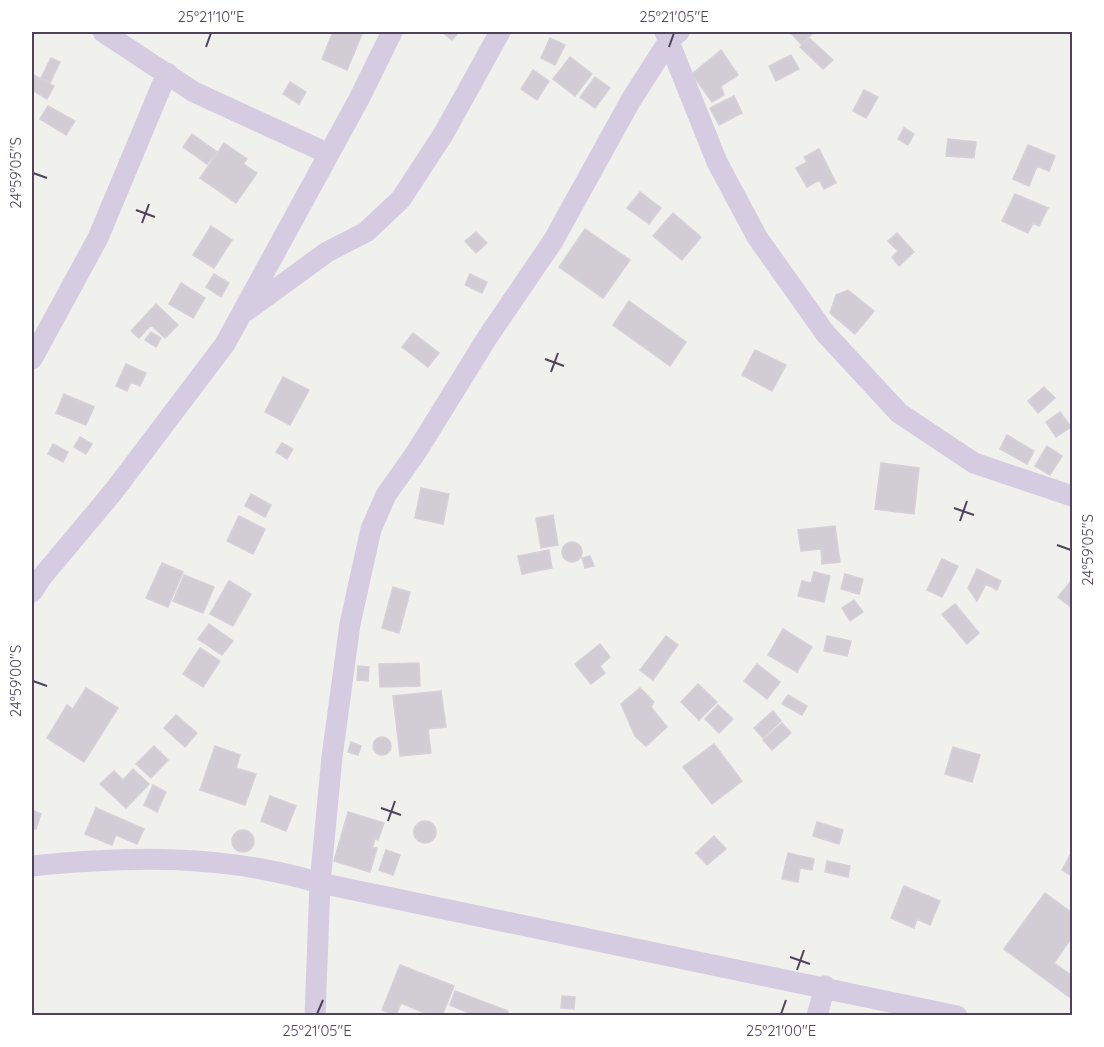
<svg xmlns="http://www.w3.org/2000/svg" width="1104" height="1047" font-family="Quicksand,sans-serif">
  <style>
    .building { fill: #d2ccd5; stroke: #d6d0d9; stroke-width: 1.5 }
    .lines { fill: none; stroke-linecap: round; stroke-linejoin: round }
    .street { stroke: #d6cce1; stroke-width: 21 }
    .ticks { fill: none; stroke: #4f435c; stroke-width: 2 }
    .neatline { fill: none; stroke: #4f435c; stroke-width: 2 }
    .ticks-label { font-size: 15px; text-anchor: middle; fill: #4f435c }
  </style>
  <rect width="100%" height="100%" fill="#f0f0ec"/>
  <!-- building -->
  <path class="building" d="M333,32H355L362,34L347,70L322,59Z
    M442,32H459L452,40Z
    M790,32H814L801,44Z
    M550,38L565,45L555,65L541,58Z
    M809,38L833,60L823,69L800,47Z
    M721,50L738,75L721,86L724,95L712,102L692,74Z
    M791,55L799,69L776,81L769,66Z
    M570,57L592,74L575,96L553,79Z
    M51,58L60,62L50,83L41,78Z
    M533,70L549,81L537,100L521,89Z
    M32,74L54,86L47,99L32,90Z
    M595,77L610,88L595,108L580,97Z
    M290,82L306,92L299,104L283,94Z
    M864,90L878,97L866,118L853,111Z
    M734,96L742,113L719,125L710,108Z
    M48,106L75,121L66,135L40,119Z
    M904,128L914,134L908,145L898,139Z
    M192,134L217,152L207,164L183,147Z
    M948,139L976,142L974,158L946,156Z
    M224,143L247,159L243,164L257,173L236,203L200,178Z
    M1028,145L1055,156L1049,171L1037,166L1029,186L1013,179Z
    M819,149L836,183L824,189L819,180L807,187L796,168L807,162L804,157Z
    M640,192L661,208L649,224L627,208Z
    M1015,194L1048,208L1039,226L1033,223L1028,233L1002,221Z
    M673,213L701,237L682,260L653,236Z
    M211,226L232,240L214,268L193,255Z
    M585,229L630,260L603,298L559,267Z
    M476,232L487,243L476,253L465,241Z
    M897,233L914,252L899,266L892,257L898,251L888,241Z
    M214,274L229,283L221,297L206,287Z
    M470,274L487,282L482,293L465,285Z
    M181,283L205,298L193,318L169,304Z
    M848,290L874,311L855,334L830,313L836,295Z
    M629,301L686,342L670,366L613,325Z
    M156,304L178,325L165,338L151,325L139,338L131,331Z
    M151,332L161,338L156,347L145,340Z
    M413,333L439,353L428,367L402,347Z
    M755,350L786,365L772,391L742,375Z
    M126,364L146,373L140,386L131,382L127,391L116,386Z
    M283,377L309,390L290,425L265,412Z
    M1044,387L1055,398L1038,413L1028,401Z
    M64,394L94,407L86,425L56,413Z
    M1060,412L1071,427L1056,437L1046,422Z
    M1007,435L1034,451L1027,464L1000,449Z
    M80,437L92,444L86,454L74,447Z
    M282,443L293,449L287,459L276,452Z
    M53,444L68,452L63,462L48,454Z
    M1047,446L1062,456L1050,475L1035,466Z
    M881,463L919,468L914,514L875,509Z
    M421,488L449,494L443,524L415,518Z
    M251,494L271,505L265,517L245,506Z
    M553,515L558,545L541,548L536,518Z
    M239,516L265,529L253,554L227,541Z
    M835,526L840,562L822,564L821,549L801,551L798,530Z
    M562 552a10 10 0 1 1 20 0a10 10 0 1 1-20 0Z
    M549,550L552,568L522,574L518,556Z
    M590,556L594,566L585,568L582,558Z
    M942,559L958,566L942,597L927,590Z
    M162,563L183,572L168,607L146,598Z
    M977,569L1001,581L997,590L986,584L977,601L968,588Z
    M814,572L830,576L824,602L798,596L802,581L811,583Z
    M845,574L863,579L859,594L841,589Z
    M184,575L214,587L203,613L173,601Z
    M229,581L251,594L233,626L210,614Z
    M1070,582L1072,584L1071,607L1058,597Z
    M393,587L410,592L399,633L382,628Z
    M854,600L863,612L850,621L842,608Z
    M955,604L979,633L967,644L942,614Z
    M209,624L233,641L222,655L198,639Z
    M783,629L812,647L797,672L768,655Z
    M666,636L678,645L653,680L640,670Z
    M827,636L851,641L847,656L824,651Z
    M600,644L610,657L600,666L605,673L591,684L575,664Z
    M200,648L220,661L203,687L183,674Z
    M419,663L420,686L380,687L379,664Z
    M757,664L780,682L767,699L744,681Z
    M358,666L369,667L368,681L357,680Z
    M698,684L717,702L699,720L681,702Z
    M86,688L118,708L84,762L47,738L67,705L73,709Z
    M640,688L654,702L651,707L667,727L646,746L635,736L621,704Z
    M441,691L446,727L428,729L431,753L400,756L393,696Z
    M788,695L807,706L802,715L782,704Z
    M718,705L733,719L719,733L705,719Z
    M773,711L781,721L763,738L754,728Z
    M176,715L197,733L185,747L164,728Z
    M782,723L791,733L772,750L763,740Z
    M373 746a9 9 0 1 1 18 0a9 9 0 1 1-18 0Z
    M351,742L361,746L358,755L348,752Z
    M714,744L742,781L712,804L683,767Z
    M154,746L168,760L151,778L136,764Z
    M215,746L240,755L236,768L256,774L245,805L200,790Z
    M953,747L980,755L972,782L945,774Z
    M133,769L149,784L126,808L100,784L114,771L123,780Z
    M153,785L166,792L157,812L144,805Z
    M270,796L296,806L286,831L261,821Z
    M96,808L144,829L137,844L116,835L112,845L85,834Z
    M32,810L41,814L36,829L32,828Z
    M348,812L384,823L378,840L375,839L372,848H377L370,872L334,861Z
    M414 832a11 11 0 1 1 22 0a11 11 0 1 1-22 0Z
    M817,822L843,830L839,844L813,836Z
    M232 841a11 11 0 1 1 22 0a11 11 0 1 1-22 0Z
    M714,836L726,849L707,865L696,853Z
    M386,850L400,855L393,875L379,870Z
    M1072,852V876L1062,870Z
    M788,853L814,859L812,870L800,868L798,882L782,879Z
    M827,861L850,866L848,877L825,872Z
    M904,886L940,901L930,925L917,919L914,928L891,918Z
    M1045,893L1072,913V937L1054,963L1072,976V999L1004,949Z
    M400,965L454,986L442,1016H432L401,1003L396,1015L382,1010Z
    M455,991L508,1011L507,1016H476L450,1005Z
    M562,996L575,997L574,1009L561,1008Z"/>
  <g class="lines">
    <!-- street -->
    <path class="street" d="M103,32L194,92L329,154
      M665,32L717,162L757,237L825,333L899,413L974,463L1072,496
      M246,311L327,252L366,232L401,199L444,133L500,32
      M32,359L98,238L167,73
      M32,592L41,578L113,492L225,344L359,99L392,32
      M32,866C131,856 223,854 320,883L957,1016
      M315,1016L320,883L332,757L350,624L371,529L386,495L417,451L487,338L553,241L631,100L670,39L679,32
      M817,1016L825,986"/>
  </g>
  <!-- ticks -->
  <path class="ticks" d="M206,47L211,33M669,47L674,33M33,173L47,178M136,210L155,217M142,223L149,204M545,359L564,366M551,372L558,353M954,508L974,515M960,521L967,501M1057,545L1071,550M33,681L47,686M381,808L401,815M388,821L395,801M790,957L810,964M797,970L804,950M317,1014L323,1000M781,1014L786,1000"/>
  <!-- border -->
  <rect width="1104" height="1047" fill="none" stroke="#ffffff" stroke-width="66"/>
  <rect x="33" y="33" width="1038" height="981" class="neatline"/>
  <g class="ticks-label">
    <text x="211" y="22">25°21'10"E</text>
    <text x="674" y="22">25°21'05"E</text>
    <text transform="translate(16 173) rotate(-90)" y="5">24°59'05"S</text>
    <text transform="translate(1088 550) rotate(-90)" y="5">24°59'05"S</text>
    <text transform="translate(16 681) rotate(-90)" y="5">24°59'00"S</text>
    <text x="317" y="1036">25°21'05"E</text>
    <text x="781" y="1036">25°21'00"E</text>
  </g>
</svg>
